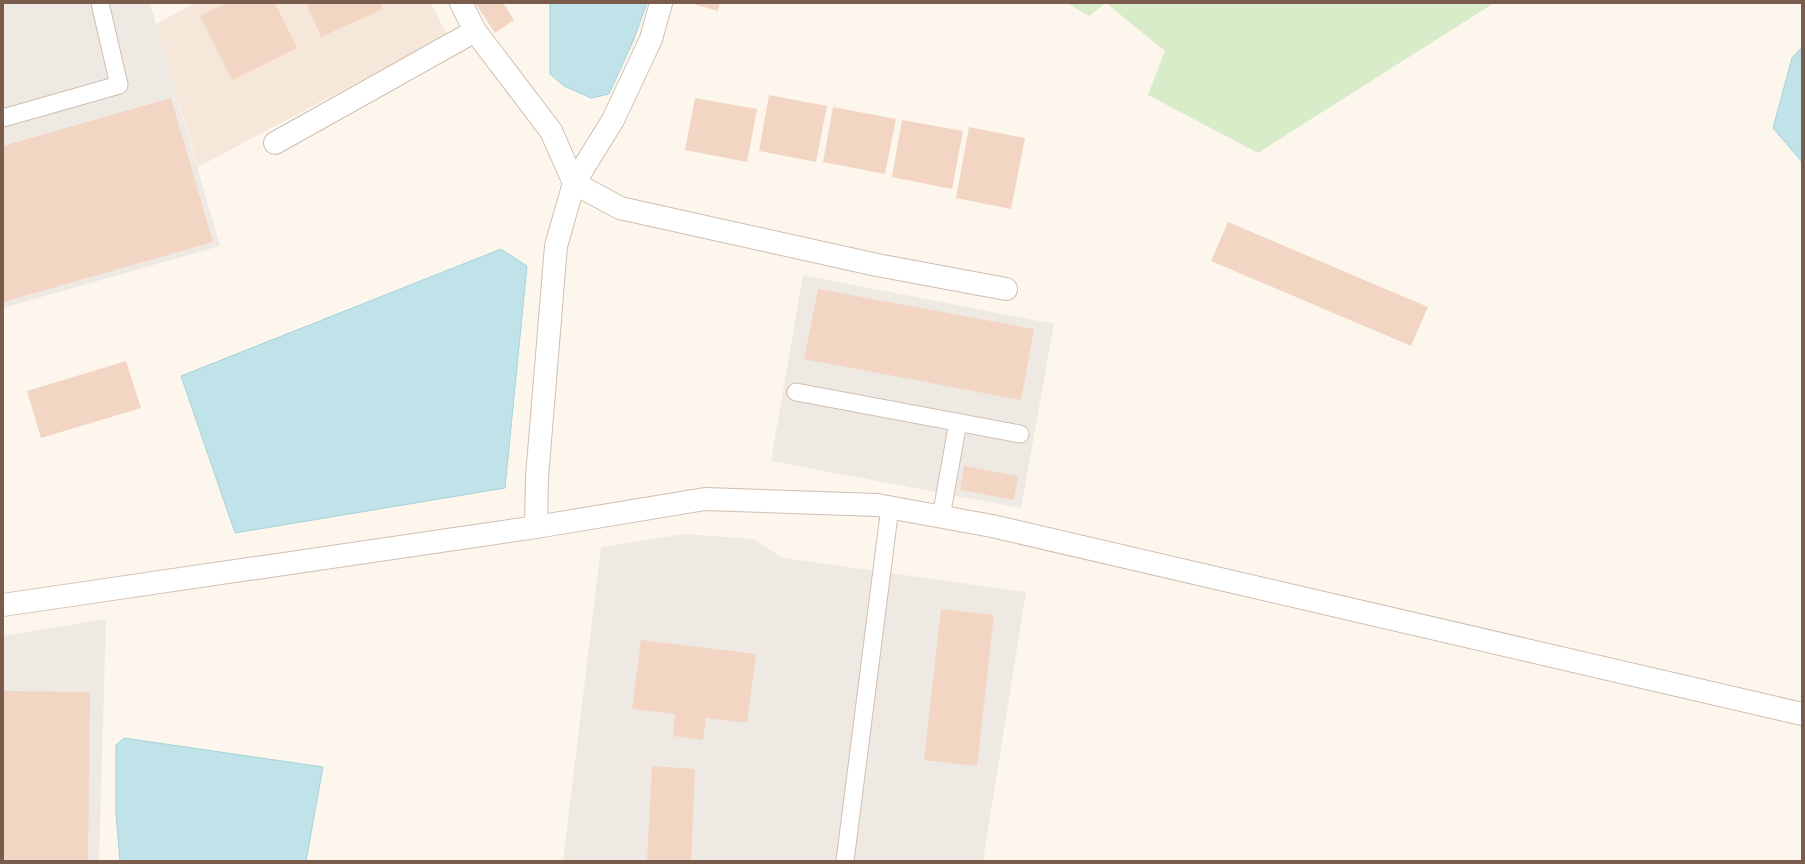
<svg xmlns="http://www.w3.org/2000/svg" width="1805" height="864" font-family="Poppins,sans-serif">
  <style>
    .residential { fill: #f5e8da }
    .industrial { fill: #efe9e4 }
    .green { fill: #d8ecc9 }
    .water { fill: #bfe3e8; stroke: #a5d3da }
    .building { fill: #f3d5c3 }
    .lines { fill: none; stroke-linecap: round; stroke-linejoin: round }
    .lane-casing { stroke: #d1beb0; stroke-width: 19 }
    .street-casing { stroke: #d1beb0; stroke-width: 24 }
    .lane { stroke: #fff; stroke-width: 17 }
    .street { stroke: #fff; stroke-width: 22 }
  </style>
  <rect width="100%" height="100%" fill="#fdf6ec"/>
  <!-- residential -->
  <path class="residential" d="M195,3H431L447,35L198,167L156,24Z"/>
  <!-- industrial -->
  <path class="industrial" d="M3,3H150L220,246L3,308Z
    M803,275L1054,324L1021,508L771,461Z
    M685,534L753,539L783,558L1026,592L983,861H563L601,547Z
    M106,619L99,861H3V636Z"/>
  <!-- green -->
  <path class="green" d="M1067,3H1494L1258,153L1148,95L1165,51L1106,3L1089,16Z"/>
  <!-- water -->
  <path class="water" d="M550,3H647L634,39L609,94L591,98L564,86L550,74Z
    M1802,47V162L1773,128L1792,58Z
    M501,249L527,266L505,488L235,533L181,376Z
    M124,738L323,767L306,861H120L116,814V745Z"/>
  <!-- building -->
  <path class="building" d="M226,3H275L297,48L232,80L200,16Z
    M306,3H380L383,9L321,37Z
    M475,3H503L514,20L495,33Z
    M690,3H720L718,11Z
    M769,95L827,106L816,162L759,151Z
    M171,98L213,242L3,302V146Z
    M695,98L757,109L747,162L685,150Z
    M833,107L896,119L885,174L823,162Z
    M902,120L963,131L952,189L892,177Z
    M969,127L1025,138L1011,209L956,198Z
    M1228,222L1428,307L1411,346L1211,261Z
    M818,289L1034,329L1021,400L804,359Z
    M126,361L141,408L41,438L27,391Z
    M964,466L1018,476L1014,500L960,490Z
    M941,609L994,615L977,766L924,760Z
    M641,640L756,654L747,723L706,718L703,740L673,736L675,714L632,709Z
    M3,691L90,692L88,861H3Z
    M652,766L695,769L691,861H647Z"/>
  <g class="lines">
    <!-- lane casing -->
    <g class="lane-casing">
      <path id="lane" d="M3,118L119,85L100,3
        M796,392L1020,434
        M941,517L958,422
        M845,861L890,507"/>
    </g>
    <!-- street casing -->
    <g class="street-casing">
      <path id="street" d="M461,3L475,31L551,131L574,183L556,246L537,477L536,527
        M661,3L651,39L613,120L574,183L620,208L877,265L1006,289
        M275,143L475,31
        M3,605L536,527L705,499L877,505L992,526L1802,714"/>
    </g>
    <!-- lane -->
    <use href="#lane" class="lane"/>
    <!-- street -->
    <use href="#street" class="street"/>
  </g>
  <!-- border -->
  <rect width="1805" height="864" fill="none" stroke="#7a5c4d" stroke-width="8"/>
</svg>
